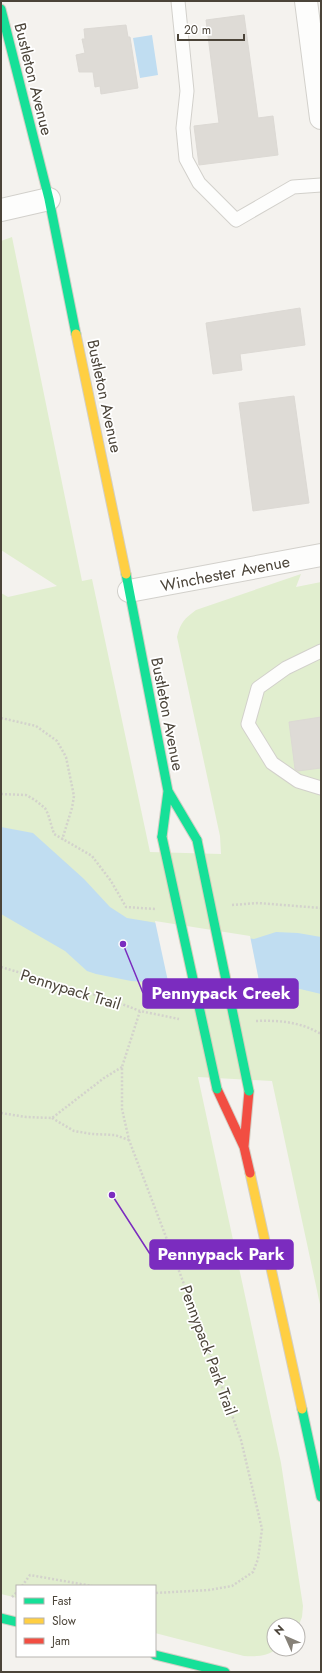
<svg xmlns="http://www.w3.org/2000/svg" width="322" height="1673" font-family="Jost,sans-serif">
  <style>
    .green { fill: #e1eecf }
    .water { fill: #c0ddf1 }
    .pier { fill: #f4f2ee }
    .building { fill: #dedbd6; stroke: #dcd9d4 }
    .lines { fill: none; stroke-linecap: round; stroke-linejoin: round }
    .lane-casing { stroke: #d2d0cb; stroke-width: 15 }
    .street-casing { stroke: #d2d0cb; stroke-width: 24 }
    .fast-casing { stroke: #d3cfc5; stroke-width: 11 }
    .slow-casing { stroke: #d3cfc5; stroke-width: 11 }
    .jam-casing { stroke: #d3cfc5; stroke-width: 11 }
    .path { stroke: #d3d2cc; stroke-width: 2.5; stroke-dasharray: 2 2; stroke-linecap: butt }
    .lane { stroke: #fdfdfc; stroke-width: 13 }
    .street { stroke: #fdfdfc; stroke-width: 22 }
    .fast { stroke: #16e098; stroke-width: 9 }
    .slow { stroke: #ffcf43; stroke-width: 9 }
    .jam { stroke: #f24e42; stroke-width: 9 }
    .fast-bridge-casing { stroke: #d6cebb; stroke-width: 11; stroke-linecap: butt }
    .fast-bridge { stroke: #16e098; stroke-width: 9 }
    .labels { text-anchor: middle; stroke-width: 3.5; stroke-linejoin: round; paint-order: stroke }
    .street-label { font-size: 16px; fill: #4b4439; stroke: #fff }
    .leader { fill: none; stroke: #7b2cbf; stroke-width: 1.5 }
    .callout-dot { fill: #7b2cbf; stroke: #fff; stroke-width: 1.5 }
    .callout { fill: #7b2cbf; stroke: #7b2cbf; stroke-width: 1.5 }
    .callout-label { font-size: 17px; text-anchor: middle; font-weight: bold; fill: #fff }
  </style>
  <rect width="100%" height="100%" fill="#f4f2ee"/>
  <!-- green -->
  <path class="green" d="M12,237L82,581L92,579L150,852L221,854L220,836L177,637C180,623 185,618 196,610L301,574L296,587L321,582V1309L272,1081L198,1077L281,1463L303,1606L302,1617L298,1627V1625H274V1649H277C267,1656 256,1657 244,1656L155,1633V1586H17V1598L1,1594V593L8,597L57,586L1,550V241Z"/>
  <!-- water -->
  <path class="water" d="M152,35L158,75L140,78L133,38Z
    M1,827L33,833L84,879L110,907L127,918L254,939L276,932L298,933L321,937V994L300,989H262L131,981L96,974L87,971L65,951L1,914Z"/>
  <!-- pier -->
  <path class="pier" d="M155,921L250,936L261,991L169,986Z"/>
  <!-- building -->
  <path class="building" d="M244,15L258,118L273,116L278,155L199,165L194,126L219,123L206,20Z
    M126,25L128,37H130L138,88L101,94L100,86L95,87L93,72H79L76,55L85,53L82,39H85L84,29Z
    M300,308L305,345L240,354L242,370L213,374L206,323Z
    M294,396L309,503L253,511L239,403Z
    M321,717V768L298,771L295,769L289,722Z"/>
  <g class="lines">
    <!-- lane casing -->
    <g class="lane-casing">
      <path id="lane" d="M178,1L187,91L183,128L186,159L199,183L236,220L293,187L321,185
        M321,651L286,668L258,688L248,724L272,763L298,781L321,788"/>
    </g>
    <!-- street casing -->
    <g class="street-casing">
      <path id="street" d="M306,1L321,118
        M1,210L49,199
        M129,591L321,555"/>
    </g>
    <!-- fast casing -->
    <g class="fast-casing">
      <path id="fast" d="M1,9L49,199L76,334
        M126,574L168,791L162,837
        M168,791L197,840
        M302,1409L321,1497
        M1,1618L17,1622
        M155,1655L225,1672"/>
    </g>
    <!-- slow casing -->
    <g class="slow-casing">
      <path id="slow" d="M76,334L126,574
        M250,1173L302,1409"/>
    </g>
    <!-- jam casing -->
    <g class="jam-casing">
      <path id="jam" d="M217,1089L244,1147L250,1173
        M244,1146L249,1091"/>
    </g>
    <!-- path -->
    <path class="path" d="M1,718L36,726L57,741L66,757L74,796L72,808L62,840
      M1,794L26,795L35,800L45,808L48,814L54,834L92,856L111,881L126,907L155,909
      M232,905L258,903L321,908
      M1,967L109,999L140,1011L179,1019
      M140,1011L122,1067V1109L129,1140L200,1326L241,1440L262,1529L258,1559L253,1572L232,1586L209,1590L155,1593
      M256,1021C279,1020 301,1022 321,1034
      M1,1113L26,1117L52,1118L104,1078L122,1067
      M52,1118L74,1131L92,1134L115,1135L129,1140
      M22,1586L30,1575L92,1586
      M12,1597L17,1592"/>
    <!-- lane -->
    <use href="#lane" class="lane"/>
    <!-- street -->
    <use href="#street" class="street"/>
    <!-- fast -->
    <use href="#fast" class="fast"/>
    <!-- slow -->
    <use href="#slow" class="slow"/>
    <!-- jam -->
    <use href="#jam" class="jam"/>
    <!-- fast-bridge casing -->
    <g class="fast-bridge-casing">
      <path id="fast-bridge" d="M162,837L217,1089
        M197,840L249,1091"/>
    </g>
    <!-- fast-bridge -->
    <use href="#fast-bridge" class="fast-bridge"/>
  </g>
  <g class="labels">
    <!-- street labels -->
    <g class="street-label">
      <text transform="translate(34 79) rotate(76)" y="6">Bustleton Avenue</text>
      <text transform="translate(105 396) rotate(78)" y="6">Bustleton Avenue</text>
      <text transform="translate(225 573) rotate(-11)" y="6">Winchester Avenue</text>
      <text transform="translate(168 714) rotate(79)" y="6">Bustleton Avenue</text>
      <text transform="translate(71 989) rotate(17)" y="6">Pennypack Trail</text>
      <text transform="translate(209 1350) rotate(70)" y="6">Pennypack Park Trail</text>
    </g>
  </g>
  <!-- callouts -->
  <path class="leader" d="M123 944L143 993M112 1195L150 1254"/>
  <g class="callout-dot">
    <circle cx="123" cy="944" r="4"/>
    <circle cx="112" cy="1195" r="4"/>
  </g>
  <g class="callout">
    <rect x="143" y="979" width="155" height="29" rx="4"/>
    <rect x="150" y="1240" width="143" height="29" rx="4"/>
  </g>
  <g class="callout-label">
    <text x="221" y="999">Pennypack Creek</text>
    <text x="221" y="1260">Pennypack Park</text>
  </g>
  <!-- border -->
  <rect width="322" height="1673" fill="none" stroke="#4b4439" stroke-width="4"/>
  <!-- legend -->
  <rect x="16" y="1585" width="140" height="72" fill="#ffffff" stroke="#b7b4b0"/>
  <rect x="24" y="1598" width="20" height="6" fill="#16e098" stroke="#b7b4b0"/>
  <text x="52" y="1605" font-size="12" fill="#4b4439">Fast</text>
  <rect x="24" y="1618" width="20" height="6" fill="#ffcf43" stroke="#b7b4b0"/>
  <text x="52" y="1625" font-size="12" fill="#4b4439">Slow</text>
  <rect x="24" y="1638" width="20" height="6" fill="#f24e42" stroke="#b7b4b0"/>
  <text x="52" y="1645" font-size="12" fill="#4b4439">Jam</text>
  <!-- north arrow -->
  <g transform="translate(286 1637) rotate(315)"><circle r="19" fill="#ffffff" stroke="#b7b4b0"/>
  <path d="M0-3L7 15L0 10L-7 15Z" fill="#868178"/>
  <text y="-6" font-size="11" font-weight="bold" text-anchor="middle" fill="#4b4439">N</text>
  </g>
  <!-- scale -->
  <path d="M178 34v6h66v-6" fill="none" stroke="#4b4439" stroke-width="2"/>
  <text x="184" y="34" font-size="12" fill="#4b4439" stroke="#ffffff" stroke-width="3" paint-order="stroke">20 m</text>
</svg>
